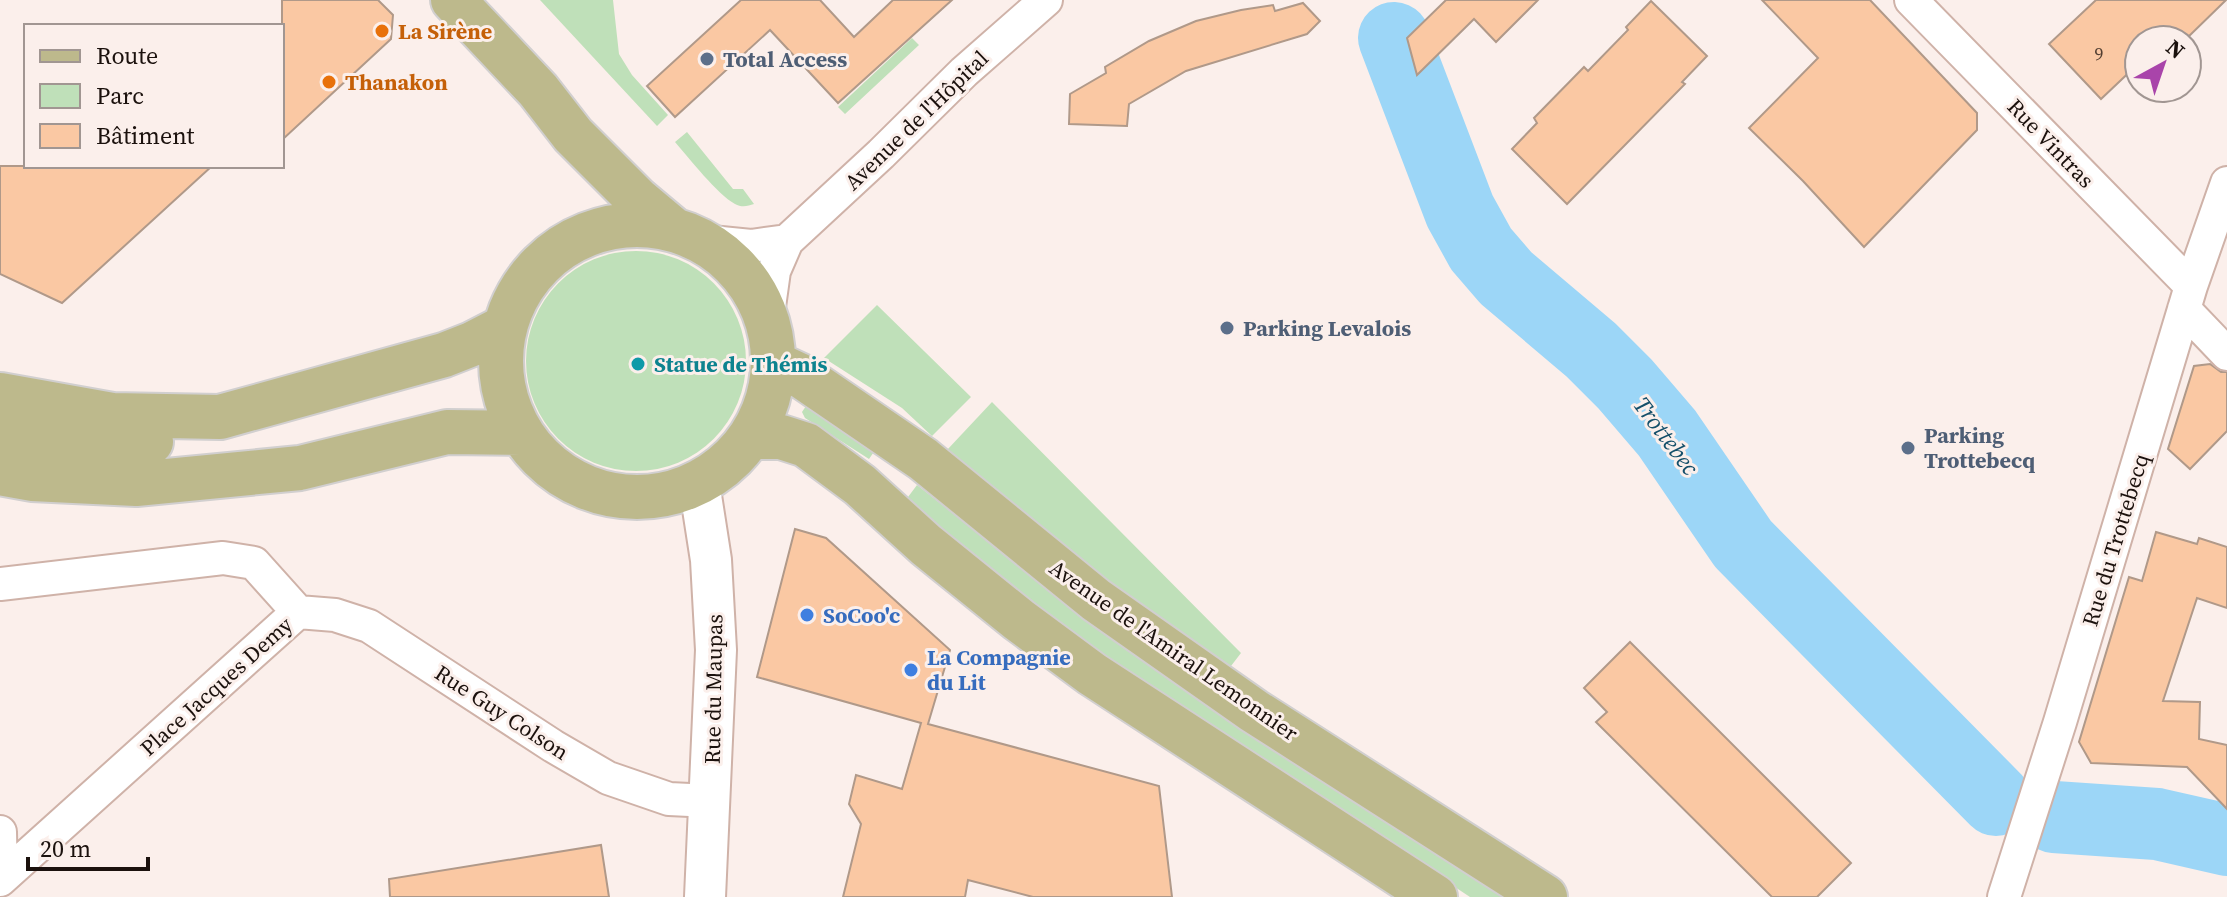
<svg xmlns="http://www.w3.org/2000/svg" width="2227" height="897" font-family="'Source Serif 4',serif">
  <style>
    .green { fill: #bfe0b9 }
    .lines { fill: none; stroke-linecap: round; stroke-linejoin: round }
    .river { stroke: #9cd6f7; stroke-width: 72 }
    .building { fill: #fac8a3; stroke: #b09989; stroke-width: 2 }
    .minor-casing { stroke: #cfb2a8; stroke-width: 36 }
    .tertiary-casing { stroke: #cfb2a8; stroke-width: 44 }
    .primary-casing { stroke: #d1cfcf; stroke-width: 48 }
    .minor { stroke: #fff; stroke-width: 32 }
    .tertiary { stroke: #fff; stroke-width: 40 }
    .primary { stroke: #bdb98c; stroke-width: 44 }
    .food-dot { fill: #e8710a; stroke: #fbefeb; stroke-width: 3 }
    .service-dot { fill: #5c6f8a; stroke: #fbefeb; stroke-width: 3 }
    .culture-dot { fill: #0f9aa8; stroke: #fbefeb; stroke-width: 3 }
    .shop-dot { fill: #3f7fe0; stroke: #fbefeb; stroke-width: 3 }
    .labels { text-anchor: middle; stroke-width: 6; stroke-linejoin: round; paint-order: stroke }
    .number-label { font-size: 18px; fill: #533f32 }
    .food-label { font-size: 22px; font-weight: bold; fill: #c56008; stroke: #fbefeb; text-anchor: start }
    .service-label { font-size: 22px; font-weight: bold; fill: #4e5e75; stroke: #fbefeb; text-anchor: start }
    .street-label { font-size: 22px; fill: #1b110d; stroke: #fbefeb }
    .culture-label { font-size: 22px; font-weight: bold; fill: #0d838f; stroke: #fbefeb; text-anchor: start }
    .shop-label { font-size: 22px; font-weight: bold; fill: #366cbe; stroke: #fbefeb; text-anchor: start }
    .water-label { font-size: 24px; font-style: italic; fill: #144f6a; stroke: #fbefeb }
  </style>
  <rect width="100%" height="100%" fill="#fbefeb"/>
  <!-- green -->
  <path class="green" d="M540,0H613L619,54L632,75L668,115L657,126Z
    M912,38L919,45L845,114L838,107Z
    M687,132L733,189H743L754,204C748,206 742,208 735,204C717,194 690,159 675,142Z
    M526 361a110 110 0 1 1 220 0a110 110 0 1 1-220 0Z
    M877,305L971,397L932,436L902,408L824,358Z
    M811,402L878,446L869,459L805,418L802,412L806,406Z
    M992,402L1241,653L1231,666L1140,606L1012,509L947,450Z
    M917,485L1072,607L1506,897H1470C1384,840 1298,783 1212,727C1106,657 998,586 908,497Z"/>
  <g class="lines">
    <!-- river -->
    <path class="river" d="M1394,38L1460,211L1481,249L1506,278L1591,350L1625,384L1667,433L1743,544L1996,800
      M2054,817L2157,824L2227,840"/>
  </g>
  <!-- building -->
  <path class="building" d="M282,0H378L393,15L391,39L282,140Z
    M741,0H820L854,37L893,0H952L838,103L770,30L675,117L647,86Z
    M1446,0H1538L1496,42L1474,19L1417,75L1407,38Z
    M1762,0H1870L1977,113V130L1864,247L1803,181L1749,128L1818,58Z
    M2096,0H2226L2185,40H2139V63L2101,99L2049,44Z
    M1651,1L1707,56L1682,82L1685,84L1567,204L1512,149L1537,123L1534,118L1584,67L1588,71L1628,30L1626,27Z
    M1303,3L1320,21L1307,34L1186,71L1129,104L1127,126L1069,124L1070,94L1106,73L1105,67L1149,41L1196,21L1241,10L1273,5L1275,11Z
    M0,166H212L62,303L0,274Z
    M2210,364L2221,372H2227V431L2190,469L2168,449L2194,366Z
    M795,529L826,538L950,650L928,724L1159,786L1172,897H1033L968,880L965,897H843L861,824L849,804L856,775L902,789L921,723L757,677Z
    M2156,532L2197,544L2199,538L2227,547V608L2197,598L2163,701L2200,702L2199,739L2227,745V809L2187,767L2091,763L2079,742L2129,577L2142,581Z
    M1630,642L1851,863L1817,897H1772L1596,722L1607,712L1584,688Z
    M601,845L609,897H390L389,879Z"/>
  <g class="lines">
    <!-- minor casing -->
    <g class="minor-casing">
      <path id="minor" d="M1911,0L2191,286
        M701,241L751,246L787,241
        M2184,309L2227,354
        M767,321L774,271L787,241L881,154L964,72L1046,0
        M0,584L223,558L254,563L298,612L0,880
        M298,612L335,615L369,626L553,746L608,778L669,799L711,801
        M0,832L1,879
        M2004,897L2060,722L2191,286L2227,183"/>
    </g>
    <!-- tertiary casing -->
    <g class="tertiary-casing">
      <path id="tertiary" d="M699,483L711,560L716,650L705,897"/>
    </g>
    <!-- primary casing -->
    <g class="primary-casing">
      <path id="primary" d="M453,0L538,90L573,135L637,199L674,230
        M501 361a136 136 0 1 1 272 0a136 136 0 1 1-272 0Z
        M773,363L803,377L923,459L1096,600L1254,711L1545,897
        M0,395L112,415L220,417L444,355L472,344L505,327
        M0,431C48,443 101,447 151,442
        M750,437H781L806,445L860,485L926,545L1019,620L1092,674L1435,897
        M0,473L32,479L136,484L300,468L447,432L521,433"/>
    </g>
    <!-- minor -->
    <use href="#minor" class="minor"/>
    <!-- tertiary -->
    <use href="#tertiary" class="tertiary"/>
    <!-- primary -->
    <use href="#primary" class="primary"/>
  </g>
  <!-- markers -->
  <g class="food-dot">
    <circle cx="382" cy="31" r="8"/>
    <circle cx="329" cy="82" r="8"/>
  </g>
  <g class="service-dot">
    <circle cx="707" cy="59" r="8"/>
    <circle cx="1227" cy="328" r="8"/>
    <circle cx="1908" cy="448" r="8"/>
  </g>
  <circle class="culture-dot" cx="638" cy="364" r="8"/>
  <g class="shop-dot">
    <circle cx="807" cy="615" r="8"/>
    <circle cx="911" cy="670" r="8"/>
  </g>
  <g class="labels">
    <!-- number labels -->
    <g class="number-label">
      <text x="2099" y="60">9</text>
    </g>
    <!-- food labels -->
    <g class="food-label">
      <text x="398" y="39">La Sirène</text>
      <text x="345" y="90">Thanakon</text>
    </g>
    <!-- service labels -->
    <g class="service-label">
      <text x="723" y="67">Total Access</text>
      <text x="1243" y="336">Parking Levalois</text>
      <text x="1924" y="443">Parking<tspan x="1924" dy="25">Trottebecq</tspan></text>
    </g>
    <!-- street labels -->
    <g class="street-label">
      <text transform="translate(916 120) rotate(-44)" y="8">Avenue de l'Hôpital</text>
      <text transform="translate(2051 143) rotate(46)" y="8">Rue Vintras</text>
      <text transform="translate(2115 540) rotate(-73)" y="8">Rue du Trottebecq</text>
      <text transform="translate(1174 650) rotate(35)" y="8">Avenue de l'Amiral Lemonnier</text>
      <text transform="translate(216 686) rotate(-42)" y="8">Place Jacques Demy</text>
      <text transform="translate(713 689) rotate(-89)" y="8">Rue du Maupas</text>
      <text transform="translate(502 712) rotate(33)" y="8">Rue Guy Colson</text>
    </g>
    <!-- culture labels -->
    <g class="culture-label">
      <text x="654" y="372">Statue de Thémis</text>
    </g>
    <!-- shop labels -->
    <g class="shop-label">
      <text x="823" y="623">SoCoo'c</text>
      <text x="927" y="665">La Compagnie<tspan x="927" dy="25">du Lit</tspan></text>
    </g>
    <!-- water labels -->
    <g class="water-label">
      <text transform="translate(1666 436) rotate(53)" y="8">Trottebec</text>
    </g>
  </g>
  <!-- legend -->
  <rect x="24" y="24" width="260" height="144" fill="#fbefeb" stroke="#a19692" stroke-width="2"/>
  <rect x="40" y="50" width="40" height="12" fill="#bdb98c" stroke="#a19692" stroke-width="2"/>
  <text x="96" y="64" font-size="24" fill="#1b110d">Route</text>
  <rect x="40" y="84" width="40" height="24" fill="#bfe0b9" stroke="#a19692" stroke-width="2"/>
  <text x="96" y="104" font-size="24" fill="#1b110d">Parc</text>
  <rect x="40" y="124" width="40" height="24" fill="#fac8a3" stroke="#a19692" stroke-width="2"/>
  <text x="96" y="144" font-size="24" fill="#1b110d">Bâtiment</text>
  <!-- north arrow -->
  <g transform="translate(2163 64) rotate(40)"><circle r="38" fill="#fbefeb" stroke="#a19692" stroke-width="2"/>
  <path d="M0-6L14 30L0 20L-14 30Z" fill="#a944aa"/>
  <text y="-12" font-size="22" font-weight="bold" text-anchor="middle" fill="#1b110d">N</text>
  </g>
  <!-- scale -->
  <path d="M28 857v12h120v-12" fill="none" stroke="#1b110d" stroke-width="4"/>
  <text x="40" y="857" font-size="24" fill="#1b110d" stroke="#fbefeb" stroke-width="6" paint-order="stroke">20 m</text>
</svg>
